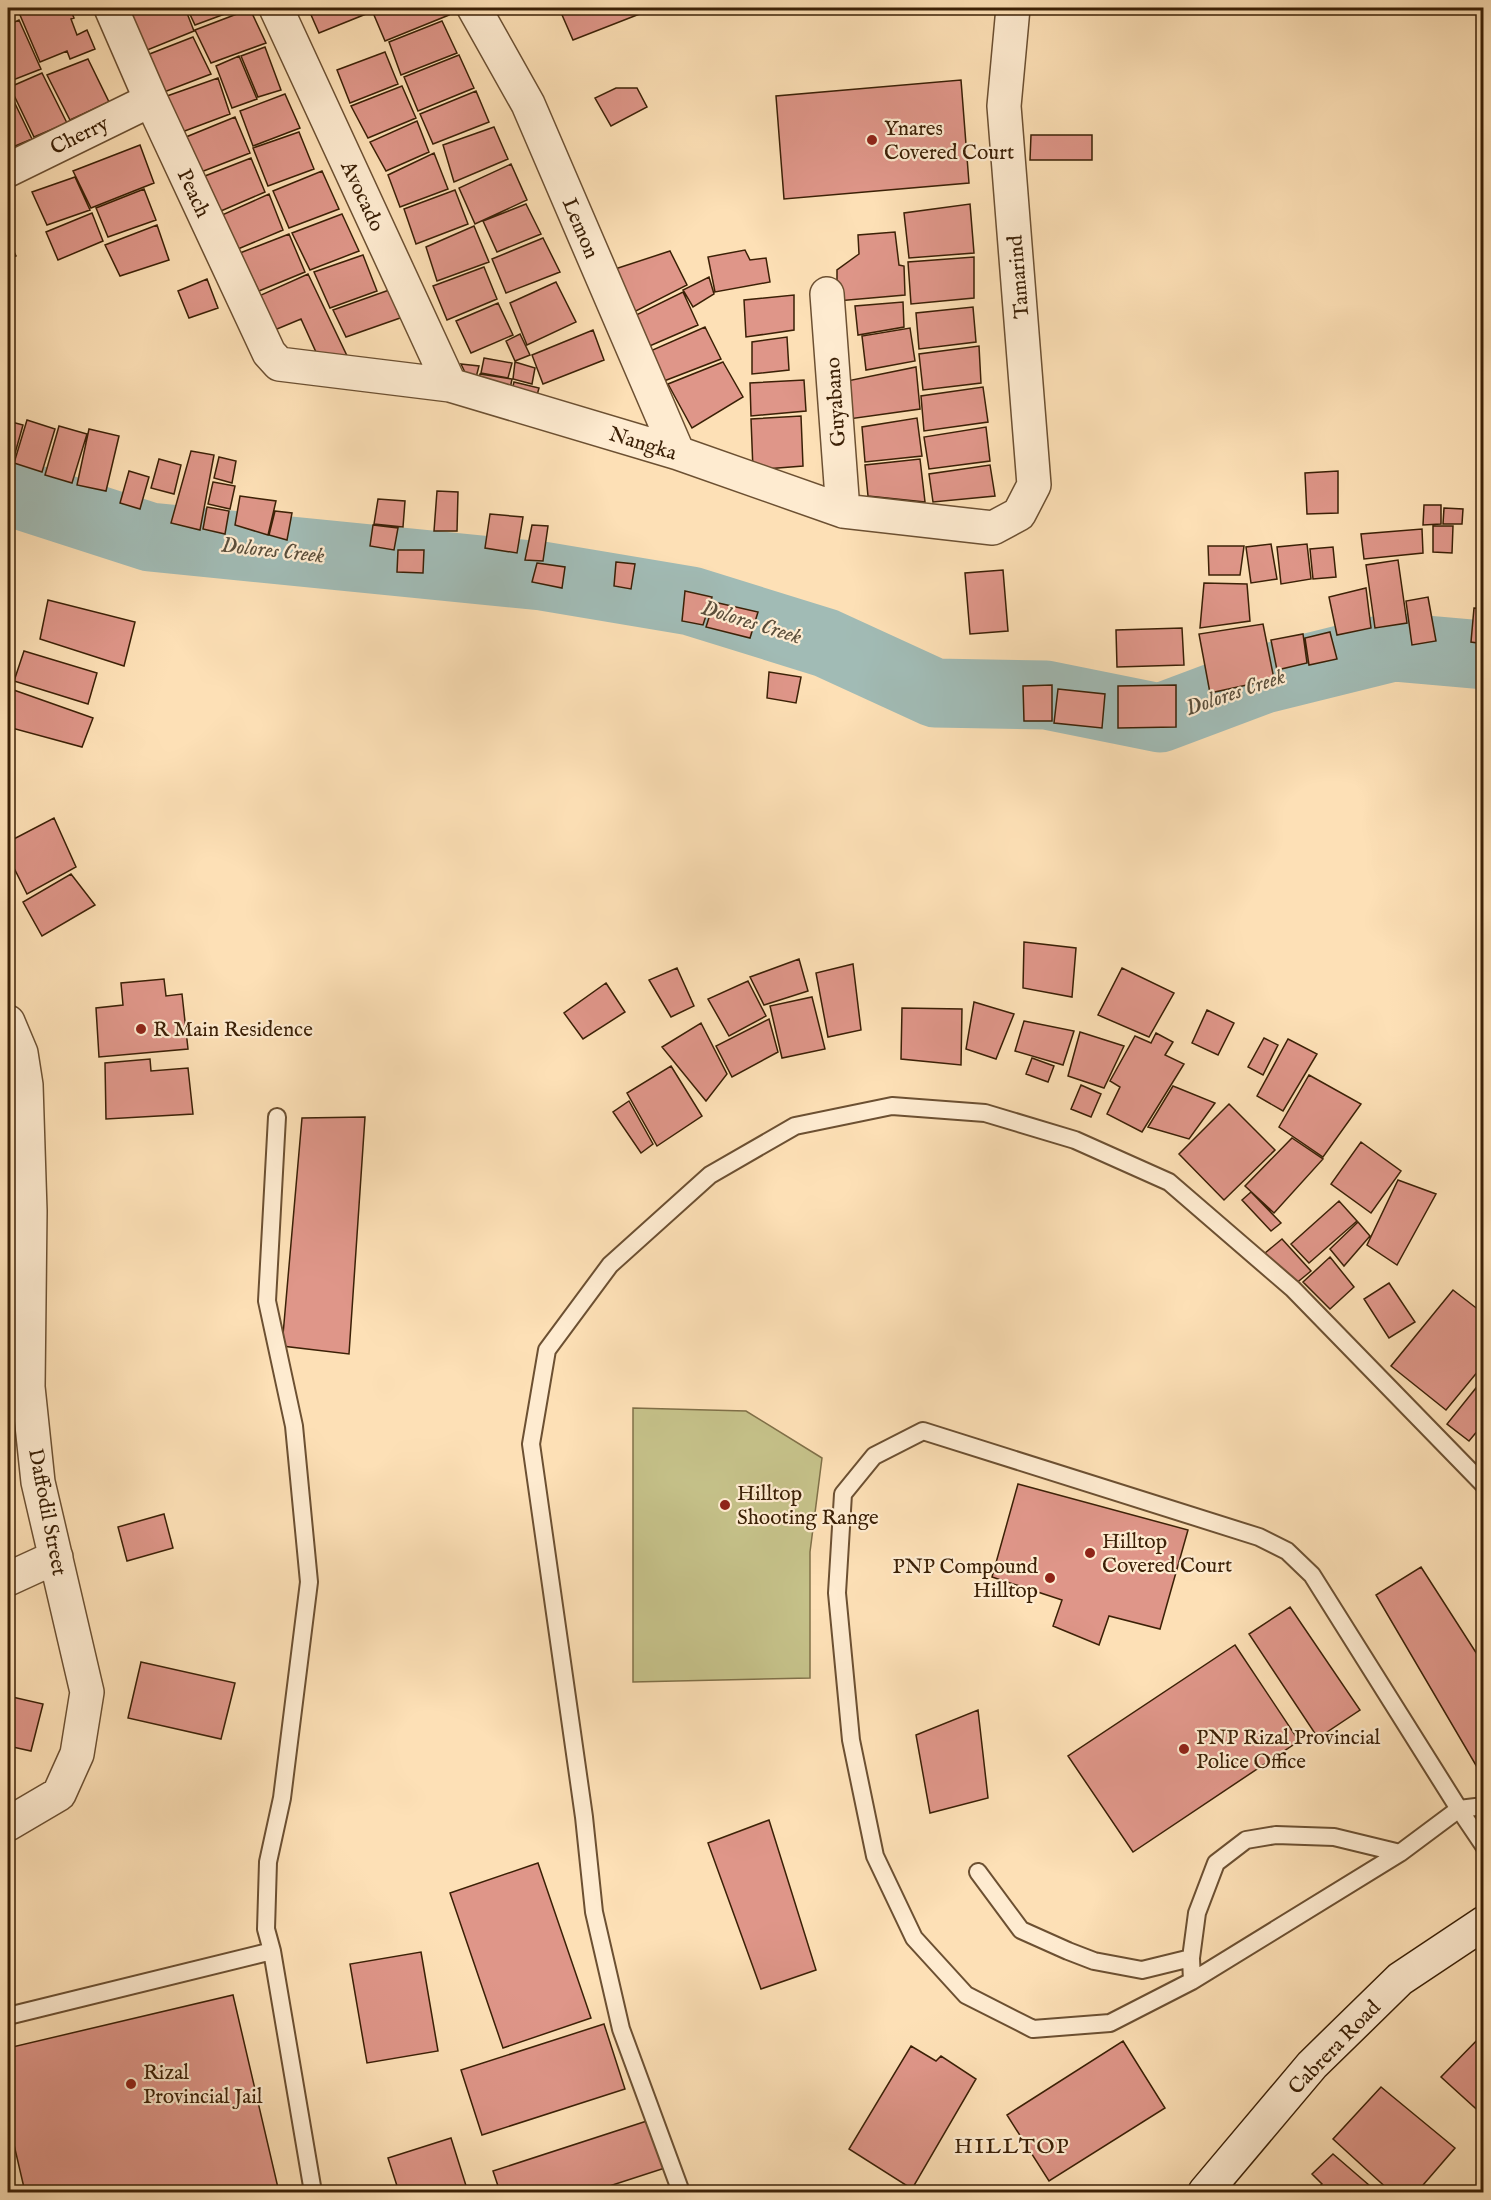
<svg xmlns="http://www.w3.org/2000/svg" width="1491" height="2200" font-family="'IM FELL English',serif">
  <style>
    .green { fill: #c5c189; stroke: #807048; stroke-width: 1.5 }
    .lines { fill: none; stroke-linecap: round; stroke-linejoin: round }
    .river { stroke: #a1bbb5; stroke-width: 69 }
    .building { fill: #df9689; stroke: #3b2006; stroke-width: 1.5 }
    .lane-casing { stroke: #6c5032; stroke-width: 20 }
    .street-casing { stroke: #6c5032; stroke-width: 36 }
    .secondary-casing { stroke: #3b2006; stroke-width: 36 }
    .lane { stroke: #feebd0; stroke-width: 16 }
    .street { stroke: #feebd0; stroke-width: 33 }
    .secondary { stroke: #feebd0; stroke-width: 33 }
    .poi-dot { fill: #8f2418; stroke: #feebd0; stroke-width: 2 }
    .labels { text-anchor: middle; stroke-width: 4.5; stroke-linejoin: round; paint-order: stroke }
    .poi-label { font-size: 21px; fill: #3b2006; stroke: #feebd0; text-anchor: start }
    .street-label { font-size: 21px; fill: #3b2006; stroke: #feebd0 }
    .water-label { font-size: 22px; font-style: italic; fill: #5a4e3b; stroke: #feebd0 }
    .neighbourhood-label { font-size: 22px; letter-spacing: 1.5px; fill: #3b2006; stroke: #feebd0 }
  </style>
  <rect width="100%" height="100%" fill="#fde0b6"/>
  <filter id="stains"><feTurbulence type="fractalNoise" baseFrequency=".00333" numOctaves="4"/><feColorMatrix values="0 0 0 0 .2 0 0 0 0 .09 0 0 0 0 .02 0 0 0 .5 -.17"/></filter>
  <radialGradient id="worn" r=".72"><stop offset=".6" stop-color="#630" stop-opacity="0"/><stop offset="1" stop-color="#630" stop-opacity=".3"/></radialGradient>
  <!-- green -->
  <path class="green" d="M633,1408L746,1411L822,1458L810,1552V1678L633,1682Z"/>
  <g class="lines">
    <!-- river -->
    <path class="river" d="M8,491L150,537L542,576L691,601L826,643L935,693L1046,695L1160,718L1264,679L1393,647L1484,655"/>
  </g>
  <!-- building -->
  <path class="building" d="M17,8H70L74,18L71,19L77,35L87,30L95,49L70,59L67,51L40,62Z
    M127,8H185L194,31L135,55Z
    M187,8H241L195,25Z
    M308,8H363L366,14L319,33Z
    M371,8H446L449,15L385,41Z
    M559,8H655L573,40Z
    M250,9L266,43L211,63L195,30Z
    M19,20L41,69L8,82V25Z
    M442,21L457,53L401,75L389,42Z
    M193,37L211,74L164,92L147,55Z
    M265,47L281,90L258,97L241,56Z
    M385,52L398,84L350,103L337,70Z
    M459,55L474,88L418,111L404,77Z
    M239,56L257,99L232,108L216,66Z
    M88,59L109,102L70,120L47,75Z
    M42,73L67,123L34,137L10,87Z
    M218,78L230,114L182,132L167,96Z
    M961,80L969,183L784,199L776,96Z
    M402,86L416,118L368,138L351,106Z
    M616,88H637L647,107L611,126L595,98Z
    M9,91L32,139L8,149V92Z
    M476,91L489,122L433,144L420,114Z
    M285,94L300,128L253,146L240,111Z
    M235,117L250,153L201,172L186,137Z
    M417,121L429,152L386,171L370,142Z
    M494,127L508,159L454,182L443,145Z
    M299,132L314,169L268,186L253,148Z
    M1031,135H1092V160H1030Z
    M140,145L154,183L91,208L73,171Z
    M434,153L448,189L400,207L388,175Z
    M251,158L265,192L221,211L205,176Z
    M511,164L527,200L475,224L459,188Z
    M322,171L339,209L289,228L273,191Z
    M75,177L90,210L47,225L32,192Z
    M144,189L156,220L108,237L96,208Z
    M455,190L468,224L416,244L404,209Z
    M269,194L283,230L238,249L222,215Z
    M526,204L541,234L497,252L483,221Z
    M970,204L974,253L909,258L904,213Z
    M92,213L103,241L58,260L46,232Z
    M342,214L359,251L310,270L292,233Z
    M157,225L169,260L120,276L105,245Z
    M474,226L489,262L437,281L426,247Z
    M895,232L899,265L904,266L905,295L837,301V270L859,254L858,235Z
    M289,234L305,272L259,291L240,253Z
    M543,238L560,272L506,293L492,259Z
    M8,239L16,256L8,260Z
    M745,250L750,260L766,258L770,282L715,292L708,257Z
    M670,251L687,285L630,314L612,270Z
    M363,255L377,291L330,308L314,272Z
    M974,257V298L911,304L908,262Z
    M484,267L497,299L447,320L433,286Z
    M308,274L349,360L316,352L301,319L265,334L250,300Z
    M709,277L714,294L693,307L683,290Z
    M207,279L218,308L189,318L178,291Z
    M556,282L576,322L527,345L510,303Z
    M392,289L403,317L346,337L333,310Z
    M683,292L698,325L645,348L632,317Z
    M794,295V330L746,337L744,300Z
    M903,302L904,327L858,335L855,306Z
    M498,303L513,335L471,353L456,321Z
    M973,307L976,342L919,349L916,313Z
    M705,327L721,359L664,381L648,352Z
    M910,328L915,361L866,370L862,336Z
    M593,330L604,360L543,384L532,355Z
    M520,334L530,355L515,361L506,341Z
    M787,337L789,370L752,374V342Z
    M979,346L981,383L923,390L919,354Z
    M484,358L512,363L508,378L481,373Z
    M515,362L535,368L532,384L513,379Z
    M723,362L743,397L692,428L668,384Z
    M461,364L479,366L473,389Z
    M916,367L920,409L849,419L847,381Z
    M480,374L512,379L508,399L476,391Z
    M804,380L806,411L751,416L750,383Z
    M514,382L539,388L534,406L510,399Z
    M983,387L988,422L924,431L921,396Z
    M801,416L803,466L753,470L751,419Z
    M917,418L922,456L865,462L862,427Z
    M27,420L55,429L42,472L14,463Z
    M8,421L23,425L12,464L8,463Z
    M59,426L87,434L72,483L45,475Z
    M986,427L990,461L929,469L924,437Z
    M89,429L119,436L106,491L77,485Z
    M191,451L214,455L200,530L171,523Z
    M219,457L236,461L232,483L214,478Z
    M159,459L181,465L174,494L151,488Z
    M920,459L925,502L868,496L865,465Z
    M990,465L995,496L933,502L929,474Z
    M129,471L149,477L140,509L120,503Z
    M1338,471V513L1307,514L1305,473Z
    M213,482L235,486L230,509L208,504Z
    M437,491L458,492L457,531H434Z
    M240,496L276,501L268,535L235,525Z
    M378,499L405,501L403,527L374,524Z
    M1424,505H1441V524L1423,525Z
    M207,507L229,511L225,534L203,529Z
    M1444,508L1463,509L1462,524H1443Z
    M275,511L292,513L287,540L269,535Z
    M490,514L523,517L517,553L485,548Z
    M373,525L398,528L394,550L370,546Z
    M532,525L548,526L543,561L525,560Z
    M1433,526H1453L1452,553L1433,552Z
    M1422,529L1423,553L1364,559L1361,534Z
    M1271,544L1277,579L1251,583L1246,547Z
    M1307,544L1311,579L1281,584L1277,547Z
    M1208,546H1244L1240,575H1209Z
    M1333,547L1336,577L1313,579L1310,549Z
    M398,550H424L423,573L397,572Z
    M1398,560L1407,623L1375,628L1366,565Z
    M616,562L635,564L631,589L614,586Z
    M537,563L565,567L562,588L532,582Z
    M1003,570L1008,631L970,634L965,573Z
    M1204,583L1247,584L1250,621L1200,628Z
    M1366,588L1371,628L1337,635L1329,597Z
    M685,591L712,597L703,625L682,621Z
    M1428,597L1436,641L1412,645L1406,601Z
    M48,600L135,622L124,666L40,639Z
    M714,602L758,612L750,638L706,627Z
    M1474,608L1484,609V644L1471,642Z
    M1263,624L1274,679L1210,693L1199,634Z
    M1182,628L1184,665L1117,667L1116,630Z
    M1330,632L1337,659L1309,665L1305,638Z
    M1303,634L1307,663L1277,670L1271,640Z
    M24,651L97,673L88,704L14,681Z
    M769,672L801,677L796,703L767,698Z
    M1052,685V721H1024L1023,686Z
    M1176,685V727L1118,728V686Z
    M8,688L93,718L82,747L8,727Z
    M1058,689L1105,694L1102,728L1054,723Z
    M54,818L76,867L27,894L8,856V842Z
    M71,874L95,905L42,936L23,902Z
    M8,939L14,958L8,959Z
    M1024,942L1076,948L1072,997L1023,988Z
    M799,959L808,991L764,1005L750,977Z
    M853,964L861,1030L828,1037L816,973Z
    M677,968L694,1006L671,1017L649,980Z
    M1122,968L1174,993L1149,1037L1098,1015Z
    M164,979L166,996L182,994L188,1049L99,1057L96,1008L123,1005L121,983Z
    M748,981L766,1016L729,1036L708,999Z
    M606,983L625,1012L583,1039L564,1013Z
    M812,997L825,1049L782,1058L770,1006Z
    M974,1002L1014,1014L996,1059L966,1049Z
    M902,1008L962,1009L961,1065L901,1059Z
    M1207,1010L1234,1023L1218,1055L1192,1043Z
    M769,1019L778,1052L732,1077L716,1046Z
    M1024,1021L1074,1031L1063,1065L1015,1051Z
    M701,1023L727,1074L706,1101L662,1047Z
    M1080,1032L1124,1046L1104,1088L1068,1076Z
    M1156,1033L1173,1042L1165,1055L1184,1064L1142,1132L1107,1114L1120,1087L1110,1081L1135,1036L1151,1043Z
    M1264,1038L1278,1045L1263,1075L1248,1067Z
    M1288,1039L1317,1054L1283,1111L1257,1096Z
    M1032,1058L1054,1066L1048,1082L1026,1074Z
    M150,1059L151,1071L188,1068L193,1114L106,1119L105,1063Z
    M671,1066L702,1116L657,1146L627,1093Z
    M1309,1075L1361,1104L1323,1157L1279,1127Z
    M1081,1085L1101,1094L1091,1117L1071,1109Z
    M1173,1086L1215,1103L1189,1139L1148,1127Z
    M629,1101L653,1144L641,1153L613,1112Z
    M1229,1104L1275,1150L1224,1200L1179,1154Z
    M365,1117L349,1354L282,1346L302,1118Z
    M1292,1138L1323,1159L1274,1213L1245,1186Z
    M1361,1142L1401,1171L1371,1213L1331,1184Z
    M1398,1180L1436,1194L1397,1265L1367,1245Z
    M1251,1192L1281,1223L1271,1231L1242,1200Z
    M1339,1201L1357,1221L1309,1263L1291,1244Z
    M1358,1222L1370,1236L1344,1266L1330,1249Z
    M1282,1239L1311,1271L1294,1285L1265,1253Z
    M1330,1257L1354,1287L1330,1309L1303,1282Z
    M1389,1283L1415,1322L1389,1338L1364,1299Z
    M1453,1290L1484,1314V1364L1446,1410L1391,1366Z
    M1484,1378V1423L1469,1441L1447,1424Z
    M1018,1484L1188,1530L1160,1629L1109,1616L1099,1645L1053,1626L1062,1600L992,1577Z
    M164,1514L173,1548L127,1561L118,1527Z
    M1421,1567L1484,1665V1779L1376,1595Z
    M1290,1607L1360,1710L1318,1738L1249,1634Z
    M1235,1645L1299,1741L1133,1852L1068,1756Z
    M141,1662L235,1683L221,1739L128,1718Z
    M8,1696L43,1704L31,1751L8,1746Z
    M978,1710L988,1798L930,1813L916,1735Z
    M769,1820L816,1970L761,1989L708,1843Z
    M538,1863L591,2018L503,2048L450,1893Z
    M421,1952L438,2051L367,2063L350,1964Z
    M233,1995L279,2192H25L8,2119V2048Z
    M604,2024L625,2089L482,2135L461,2070Z
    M1484,2033V2116L1441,2077Z
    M1123,2041L1165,2108L1049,2181L1007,2115Z
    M911,2046L936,2061L941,2056L976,2079L912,2189L849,2149Z
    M1381,2087L1455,2148L1417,2192H1391L1333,2139Z
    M653,2119L668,2167L591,2192H500L493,2171Z
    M451,2138L468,2192H399L388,2158Z
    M1333,2154L1377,2192H1313L1322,2184L1312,2174Z"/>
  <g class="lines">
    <!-- lane casing -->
    <g class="lane-casing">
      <path id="lane" d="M1484,1806L1459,1809L1400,1853L1192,1981L1110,2023L1033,2029L966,1995L914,1938L875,1856L851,1740L837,1593L843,1494L874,1456L923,1431L1259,1537L1287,1551L1312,1575L1459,1809L1484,1846
        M978,1872L1021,1930L1068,1951L1094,1961L1142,1970L1191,1958
        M272,1951L266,1929L268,1862L282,1798L309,1582L294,1426L267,1301L277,1117
        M1192,1981L1191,1958L1197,1913L1216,1863L1246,1840L1276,1835L1334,1837L1400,1853
        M8,2016L272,1951L313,2192
        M681,2192L621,2029L594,1912L584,1817L531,1444L547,1350L610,1265L710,1175L795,1126L892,1106L985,1113L1075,1140L1169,1182L1293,1289L1484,1485"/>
    </g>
    <!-- street casing -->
    <g class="street-casing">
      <path id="street" d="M111,8L151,100L269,353L279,364L450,385L678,453L843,511L993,528L1019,514L1034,485L1004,106L1013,8
        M276,8L450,385
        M474,8L528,104L678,453
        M8,170L151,100
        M827,294L843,511
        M8,1022L21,1053L26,1085L30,1211L28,1387L38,1482L87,1692L77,1754L59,1794L8,1824
        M8,1579L56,1557"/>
    </g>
    <!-- secondary casing -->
    <g class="secondary-casing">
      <path id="secondary" d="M1205,2192L1312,2065L1400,1979L1484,1923"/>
    </g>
    <!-- lane -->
    <use href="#lane" class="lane"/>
    <!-- street -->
    <use href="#street" class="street"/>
    <!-- secondary -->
    <use href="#secondary" class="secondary"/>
  </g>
  <!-- markers -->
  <g class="poi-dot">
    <circle cx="872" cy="140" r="6"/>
    <circle cx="141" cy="1029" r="6"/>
    <circle cx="725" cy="1505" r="6"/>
    <circle cx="1090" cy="1553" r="6"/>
    <circle cx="1050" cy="1578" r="6"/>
    <circle cx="1184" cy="1749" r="6"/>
    <circle cx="131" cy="2084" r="6"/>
  </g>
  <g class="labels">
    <!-- poi labels -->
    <g class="poi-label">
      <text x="884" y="135">Ynares<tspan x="884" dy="24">Covered Court</tspan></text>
      <text x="153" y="1036">R Main Residence</text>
      <text x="737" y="1500">Hilltop<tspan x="737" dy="24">Shooting Range</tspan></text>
      <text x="1102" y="1548">Hilltop<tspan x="1102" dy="24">Covered Court</tspan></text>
      <text x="1038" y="1573" text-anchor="end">PNP Compound<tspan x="1038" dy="24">Hilltop</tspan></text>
      <text x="1196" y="1744">PNP Rizal Provincial<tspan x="1196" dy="24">Police Office</tspan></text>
      <text x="143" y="2079">Rizal<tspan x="143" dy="24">Provincial Jail</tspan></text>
    </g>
    <!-- street labels -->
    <g class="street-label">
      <text transform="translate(79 135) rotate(-26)" y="7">Cherry</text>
      <text transform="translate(194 193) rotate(65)" y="7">Peach</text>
      <text transform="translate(363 196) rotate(65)" y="7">Avocado</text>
      <text transform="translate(581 228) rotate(67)" y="7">Lemon</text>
      <text transform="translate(1018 277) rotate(-95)" y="7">Tamarind</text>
      <text transform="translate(835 402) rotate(-94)" y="7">Guyabano</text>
      <text transform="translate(643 443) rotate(17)" y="7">Nangka</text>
      <text transform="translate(48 1512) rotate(79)" y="7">Daffodil Street</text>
      <text transform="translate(1334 2047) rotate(-46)" y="7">Cabrera Road</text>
    </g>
    <!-- water labels -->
    <g class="water-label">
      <text transform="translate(273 549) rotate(6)" y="8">Dolores Creek</text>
      <text transform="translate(752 621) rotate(17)" y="8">Dolores Creek</text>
      <text transform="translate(1235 691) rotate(-19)" y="8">Dolores Creek</text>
    </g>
    <!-- neighbourhood labels -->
    <g class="neighbourhood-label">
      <text x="1012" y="2153">HILLTOP</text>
    </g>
  </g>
  <!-- margin -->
  <rect width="1491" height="2200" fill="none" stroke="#fde0b6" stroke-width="30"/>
  <rect x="9" y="9" width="1473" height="2182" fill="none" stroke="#3b2006" stroke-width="3"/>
  <rect x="15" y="15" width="1461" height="2170" fill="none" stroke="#3b2006" stroke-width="1.5"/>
  <rect width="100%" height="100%" filter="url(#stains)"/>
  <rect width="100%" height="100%" fill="url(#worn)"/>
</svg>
